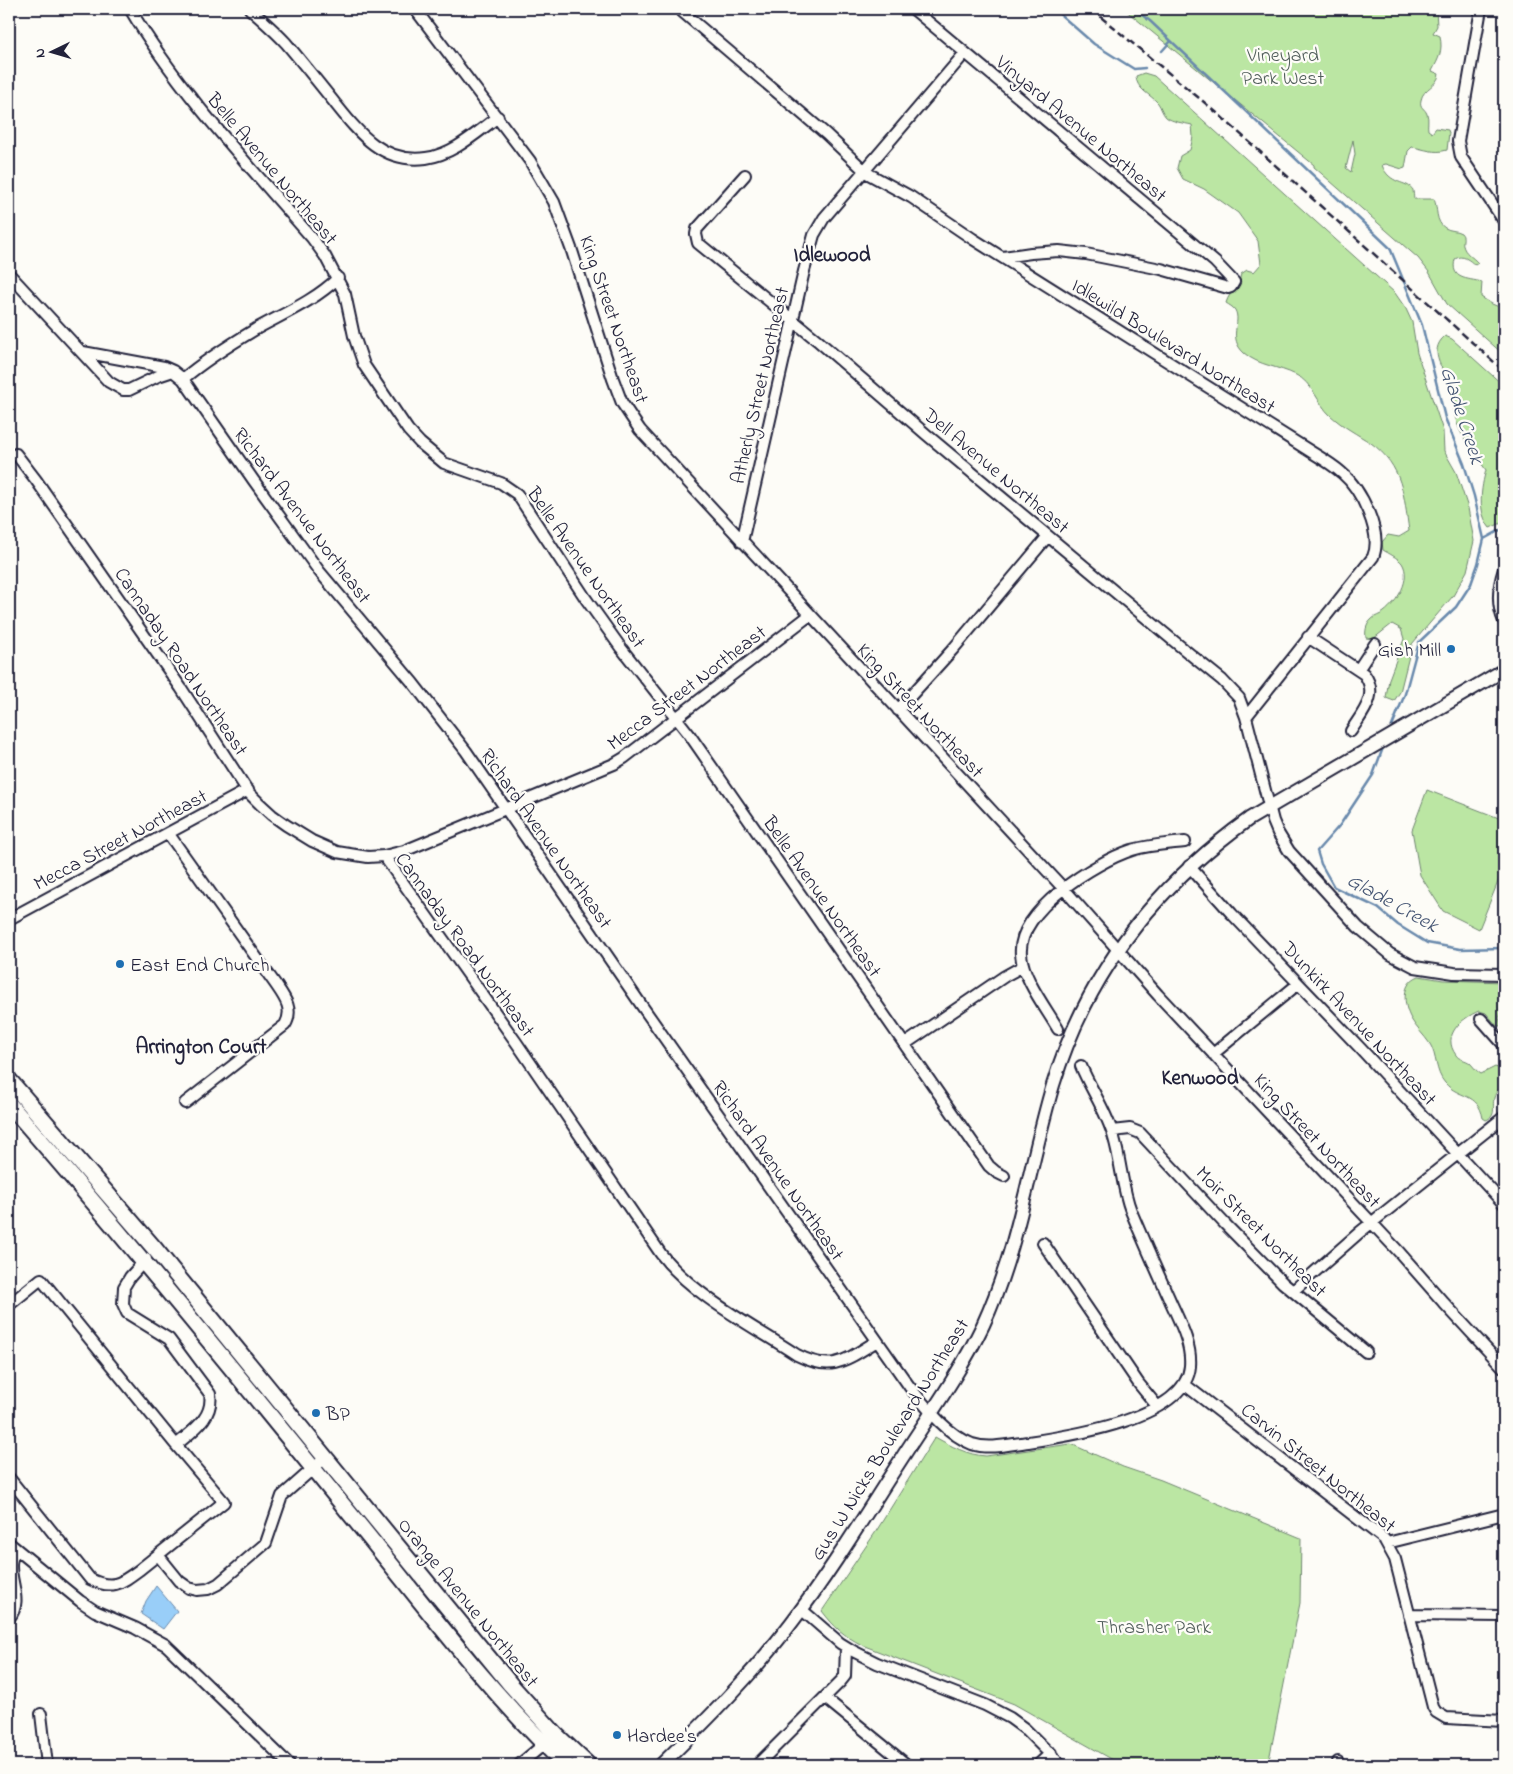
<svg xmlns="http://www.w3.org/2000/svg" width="1513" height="1774" font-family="'Indie Flower',sans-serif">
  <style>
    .green { fill: #bbe6a3; stroke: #6e846f; fill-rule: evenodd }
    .water { fill: #99cef8; stroke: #6989ac }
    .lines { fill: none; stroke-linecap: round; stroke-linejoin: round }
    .stream { stroke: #6989ac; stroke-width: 2.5 }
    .minor-casing { stroke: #22223b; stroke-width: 14 }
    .major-casing { stroke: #22223b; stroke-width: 16 }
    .highway-casing { stroke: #22223b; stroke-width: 19 }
    .minor { stroke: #fdfcf7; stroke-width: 10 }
    .major { stroke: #fdfcf7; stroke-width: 12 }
    .highway { stroke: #fdfcf7; stroke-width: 15 }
    .rail { stroke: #22223b; stroke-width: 2.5; stroke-dasharray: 8 4; stroke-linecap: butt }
    .poi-dot { fill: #1f6fb2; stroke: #fdfcf7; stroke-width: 2 }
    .labels { text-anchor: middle; stroke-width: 4.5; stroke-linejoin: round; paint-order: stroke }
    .park-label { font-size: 20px; fill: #505d5a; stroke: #fdfcf7 }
    .street-label { font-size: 20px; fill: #22223b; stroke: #fdfcf7 }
    .poi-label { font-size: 20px; fill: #22223b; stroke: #fdfcf7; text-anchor: start }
    .neighbourhood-label { font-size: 21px; font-weight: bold; fill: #22223b; stroke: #fdfcf7 }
    .water-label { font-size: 21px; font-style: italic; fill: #465674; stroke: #fdfcf7 }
  </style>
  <rect width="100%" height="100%" fill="#fdfcf7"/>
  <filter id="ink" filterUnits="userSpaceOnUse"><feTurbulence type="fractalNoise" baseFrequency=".02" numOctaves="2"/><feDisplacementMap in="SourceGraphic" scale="10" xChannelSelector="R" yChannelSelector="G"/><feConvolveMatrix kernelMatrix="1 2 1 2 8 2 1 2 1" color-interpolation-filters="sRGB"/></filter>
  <g filter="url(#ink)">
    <!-- green -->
    <path class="green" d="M1124,9H1436L1437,26L1433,33L1440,36C1443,51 1439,58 1432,71L1439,74C1438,86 1423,88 1421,100C1419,108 1425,108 1427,114C1429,119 1427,125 1428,130L1432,133L1436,128L1448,130L1449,133L1447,150C1434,154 1425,149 1412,147L1408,151L1405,168L1402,169L1386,164L1382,165C1389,185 1408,181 1413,190C1413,191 1414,198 1414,199H1434C1438,208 1435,222 1445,228C1450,231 1456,230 1461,233C1465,237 1462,240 1463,245C1464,253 1473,257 1478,263L1475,265C1469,260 1463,254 1455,259C1450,280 1467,278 1482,282L1481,297L1492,304L1504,309V355L1447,304L1429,272L1418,258L1314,167V165ZM1353,140L1355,154L1351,172L1346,168Z
      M1144,73L1154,76L1395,293L1406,309L1412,322L1417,353L1443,431L1444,451L1456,472L1468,508L1474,541L1467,571L1453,596L1412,644L1400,692L1394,701L1386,698L1389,679L1404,639L1401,629L1392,624L1373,639L1366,638C1365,631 1366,625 1371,620C1374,616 1381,615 1384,612C1397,602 1412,579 1402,563C1398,558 1388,553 1383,550L1382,542L1388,535L1399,537L1409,531C1404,496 1403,466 1371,443C1357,434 1343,427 1330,415C1318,404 1312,382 1296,375C1278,366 1259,366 1244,353C1227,337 1242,323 1235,310C1233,307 1229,305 1226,303C1230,290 1238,290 1241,274L1247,270L1254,272L1261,264L1258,241L1238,213L1204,189L1183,179L1177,168L1180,156L1190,150L1193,137L1192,125C1184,123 1172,122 1166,117C1162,113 1161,107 1158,103C1150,94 1136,89 1136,76Z
      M1445,336L1452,339L1504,386V522L1490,528C1477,512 1481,488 1486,470C1474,453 1460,437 1455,416C1453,408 1455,397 1452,389C1446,372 1426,352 1445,336Z
      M1427,790L1504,820V867L1479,929L1443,911L1420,875L1412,830Z
      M1419,976L1443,980L1504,982V1007L1499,1018L1501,1024L1500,1026H1497L1486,1013L1479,1011C1462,1018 1441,1035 1456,1055C1459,1060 1465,1059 1470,1063C1474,1067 1476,1071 1481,1074L1495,1067L1501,1069C1510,1089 1498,1083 1494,1098C1492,1108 1497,1116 1486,1120L1483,1118C1478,1092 1459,1099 1445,1083C1435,1072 1437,1055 1430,1044C1424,1035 1416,1028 1411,1019C1403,1004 1401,983 1419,976Z
      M935,1437C951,1446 967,1455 986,1456L1071,1444L1123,1467L1161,1480L1301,1538L1300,1603L1268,1765H1122L1014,1704L862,1645C843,1635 835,1628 822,1611L875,1533Z"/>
    <!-- water -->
    <path class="water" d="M156,1586L177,1611L163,1629L141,1614L146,1601Z"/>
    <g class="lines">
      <!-- stream -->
      <path class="stream" d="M1054,9L1094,44L1134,69L1145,68
        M1134,9L1150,21L1390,248L1422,325L1445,418L1464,464L1474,496L1484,539L1478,564L1471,584L1456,607L1419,642L1405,694L1390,731
        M1162,51L1171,41
        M1484,539L1504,528
        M1384,745L1373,775L1340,825L1317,851L1321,864L1334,887L1378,908L1398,925L1427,943L1460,949L1504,948"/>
      <!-- minor casing -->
      <g class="minor-casing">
        <path id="minor" d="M130,9C180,93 248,164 312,238L325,256L345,294L354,336L364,365L408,430L420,443L444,463L501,483L517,494L586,599L621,648L689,734L989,1166L996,1172L1004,1176
          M250,9C262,20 275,31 286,43C302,62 318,82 334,102C358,132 382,164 426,158C454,154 476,133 498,117
          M415,9L530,161L554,202L572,251L613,379L622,403L640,430L1064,889L1158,995L1400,1253L1443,1302L1504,1368
          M679,9L826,134L867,173L911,197L973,239L1313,453C1323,459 1333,465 1342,473C1361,489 1383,533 1373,557L1246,717L1273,821L1278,833L1289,851L1358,927L1390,954L1415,967L1454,973L1504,974
          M913,9L1215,262L1234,282L1231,287L1228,288L1161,269L1086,254L1059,251L1031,253L1003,257
          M1481,9L1458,141L1461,157L1504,221
          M745,175L697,229L696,234L698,243L817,340L927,435L1175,642L1222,680L1239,698L1246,717
          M9,274L109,382L123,390H129L158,376L173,371
          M83,352L164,367L173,371L183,379L254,481L319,571L413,683L466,751L642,1006L909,1386C926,1407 946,1434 972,1444C990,1450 1011,1444 1028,1442C1069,1436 1186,1419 1190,1366C1192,1343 1178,1319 1169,1298C1156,1269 1143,1240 1131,1211C1122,1188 1121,1162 1114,1138C1107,1112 1091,1090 1081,1066
          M183,379C205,360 231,344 256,329C285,313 314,301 338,278
          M16,454L36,480L181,688L249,793L260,804L272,815L286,825L312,841L337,852L368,857L384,856L404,851L614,764L624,758L810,615
          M742,542L804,271L814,235L824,218L965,53
          M1504,569C1498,587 1496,604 1504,621
          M1308,637L1364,674C1380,695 1362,713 1351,731
          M1358,670L1375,644
          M898,710L954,648L1048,536
          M168,833L276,985C285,998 294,1010 285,1025L185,1103
          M384,856L516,1042L661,1254C693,1296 753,1326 797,1355C833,1373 846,1360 877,1341
          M1189,866L1232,914L1361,1049L1504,1204
          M9,919L248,790
          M1481,1019L1504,1045
          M1058,1029C1046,1008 1023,979 1021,954C1017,911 1095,862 1132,850C1149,845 1167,844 1185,842
          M905,1044L1005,976L1023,966
          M1213,1054L1298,984
          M1112,1131L1130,1129L1140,1133L1224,1223L1283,1283L1366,1352
          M1043,1243L1139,1384L1157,1406
          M1293,1291L1360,1232L1504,1117
          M9,1305L41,1279L176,1445C192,1431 214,1418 210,1394L169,1339L127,1313L123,1304L124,1287L130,1277L146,1259
          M1184,1384L1384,1539L1395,1559L1433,1707L1436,1712L1446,1718L1504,1721
          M9,1478L90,1579C112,1590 120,1584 139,1570L224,1502L176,1445
          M9,1543L80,1601L95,1611L135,1628L166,1645L290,1765
          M1387,1543L1504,1514
          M158,1555L179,1581L189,1588L197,1590L208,1589L218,1584L266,1543L282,1496L325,1458
          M801,1609L840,1643L853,1651L877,1663L985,1705L1010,1718L1025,1729L1061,1765
          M1409,1615L1504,1616
          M9,1618C23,1602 10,1583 11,1564C11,1559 14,1554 16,1549
          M825,1698L907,1765
          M41,1714L47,1765
          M519,1765L549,1740
          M757,1765L841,1681L845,1676L846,1647
          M1038,1765L1051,1753
          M1338,1765V1762"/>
      </g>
      <!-- major casing -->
      <g class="major-casing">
        <path id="major" d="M661,1765C707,1720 753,1674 792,1622C831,1571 865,1515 900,1461C928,1417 960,1373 983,1325C1019,1247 1029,1166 1053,1085C1087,973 1156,886 1249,819L1504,670"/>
      </g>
      <!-- highway casing -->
      <g class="highway-casing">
        <path id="highway" d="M9,1080L155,1249L510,1684L556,1735L588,1765
          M9,1104C126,1238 239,1377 351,1515C421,1600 486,1690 566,1765"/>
      </g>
      <!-- minor -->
      <use href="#minor" class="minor"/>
      <!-- major -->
      <use href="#major" class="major"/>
      <!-- highway -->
      <use href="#highway" class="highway"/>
      <!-- rail -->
      <path class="rail" d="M1091,9L1216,112L1504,371"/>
    </g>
  </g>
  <!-- markers -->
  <g class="poi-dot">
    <circle cx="1451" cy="649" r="5"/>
    <circle cx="120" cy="964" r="5"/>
    <circle cx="316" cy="1413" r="5"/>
    <circle cx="617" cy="1735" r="5"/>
  </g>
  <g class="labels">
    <!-- park labels -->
    <g class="park-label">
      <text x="1283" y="61">Vineyard<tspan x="1283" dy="23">Park West</tspan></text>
      <text x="1154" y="1633">Thrasher Park</text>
    </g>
    <!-- street labels -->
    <g class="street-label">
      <text transform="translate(1082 128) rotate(40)" y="7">Vinyard Avenue Northeast</text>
      <text transform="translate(273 168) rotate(50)" y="7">Belle Avenue Northeast</text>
      <text transform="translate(615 319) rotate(71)" y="7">King Street Northeast</text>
      <text transform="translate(1174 345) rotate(32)" y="7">Idlewild Boulevard Northeast</text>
      <text transform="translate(759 385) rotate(-77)" y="7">Atherly Street Northeast</text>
      <text transform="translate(997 470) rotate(40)" y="7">Dell Avenue Northeast</text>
      <text transform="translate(303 515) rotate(53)" y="7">Richard Avenue Northeast</text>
      <text transform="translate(587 567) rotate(55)" y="7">Belle Avenue Northeast</text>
      <text transform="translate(182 661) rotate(56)" y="7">Cannaday Road Northeast</text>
      <text transform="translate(686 687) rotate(-37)" y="7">Mecca Street Northeast</text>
      <text transform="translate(921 710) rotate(47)" y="7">King Street Northeast</text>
      <text transform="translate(547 838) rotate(55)" y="7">Richard Avenue Northeast</text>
      <text transform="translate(120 839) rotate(-28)" y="7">Mecca Street Northeast</text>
      <text transform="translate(823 896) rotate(55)" y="7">Belle Avenue Northeast</text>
      <text transform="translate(466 944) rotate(54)" y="7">Cannaday Road Northeast</text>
      <text transform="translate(1360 1023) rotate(47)" y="7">Dunkirk Avenue Northeast</text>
      <text transform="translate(1318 1140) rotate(47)" y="7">King Street Northeast</text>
      <text transform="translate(779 1170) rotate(55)" y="7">Richard Avenue Northeast</text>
      <text transform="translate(1262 1231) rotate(45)" y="7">Moir Street Northeast</text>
      <text transform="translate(889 1439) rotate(-58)" y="7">Gus W Nicks Boulevard Northeast</text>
      <text transform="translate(1319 1467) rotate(39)" y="7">Carvin Street Northeast</text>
      <text transform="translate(469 1602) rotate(51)" y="7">Orange Avenue Northeast</text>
    </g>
    <!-- poi labels -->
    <g class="poi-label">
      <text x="1441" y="656" text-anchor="end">Gish Mill</text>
      <text x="130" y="971">East End Church</text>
      <text x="326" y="1420">BP</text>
      <text x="627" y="1742">Hardee's</text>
    </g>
    <!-- neighbourhood labels -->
    <g class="neighbourhood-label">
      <text x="832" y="261">Idlewood</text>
      <text x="201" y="1053">Arrington Court</text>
      <text x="1200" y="1084">Kenwood</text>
    </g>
    <!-- water labels -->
    <g class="water-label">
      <text transform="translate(1463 415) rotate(72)" y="7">Glade Creek</text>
      <text transform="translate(1393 902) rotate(29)" y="7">Glade Creek</text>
    </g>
  </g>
  <!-- margin -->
  <rect width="1513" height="1774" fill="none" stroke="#fdfcf7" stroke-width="30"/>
  <rect x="15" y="15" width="1483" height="1744" fill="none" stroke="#22223b" stroke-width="2" filter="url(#ink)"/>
  <!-- north arrow -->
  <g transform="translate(52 52) rotate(265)" stroke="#fdfcf7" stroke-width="4" paint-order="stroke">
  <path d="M0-4L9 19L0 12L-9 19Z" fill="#22223b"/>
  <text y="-8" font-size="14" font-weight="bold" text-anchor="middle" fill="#22223b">N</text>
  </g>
</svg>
